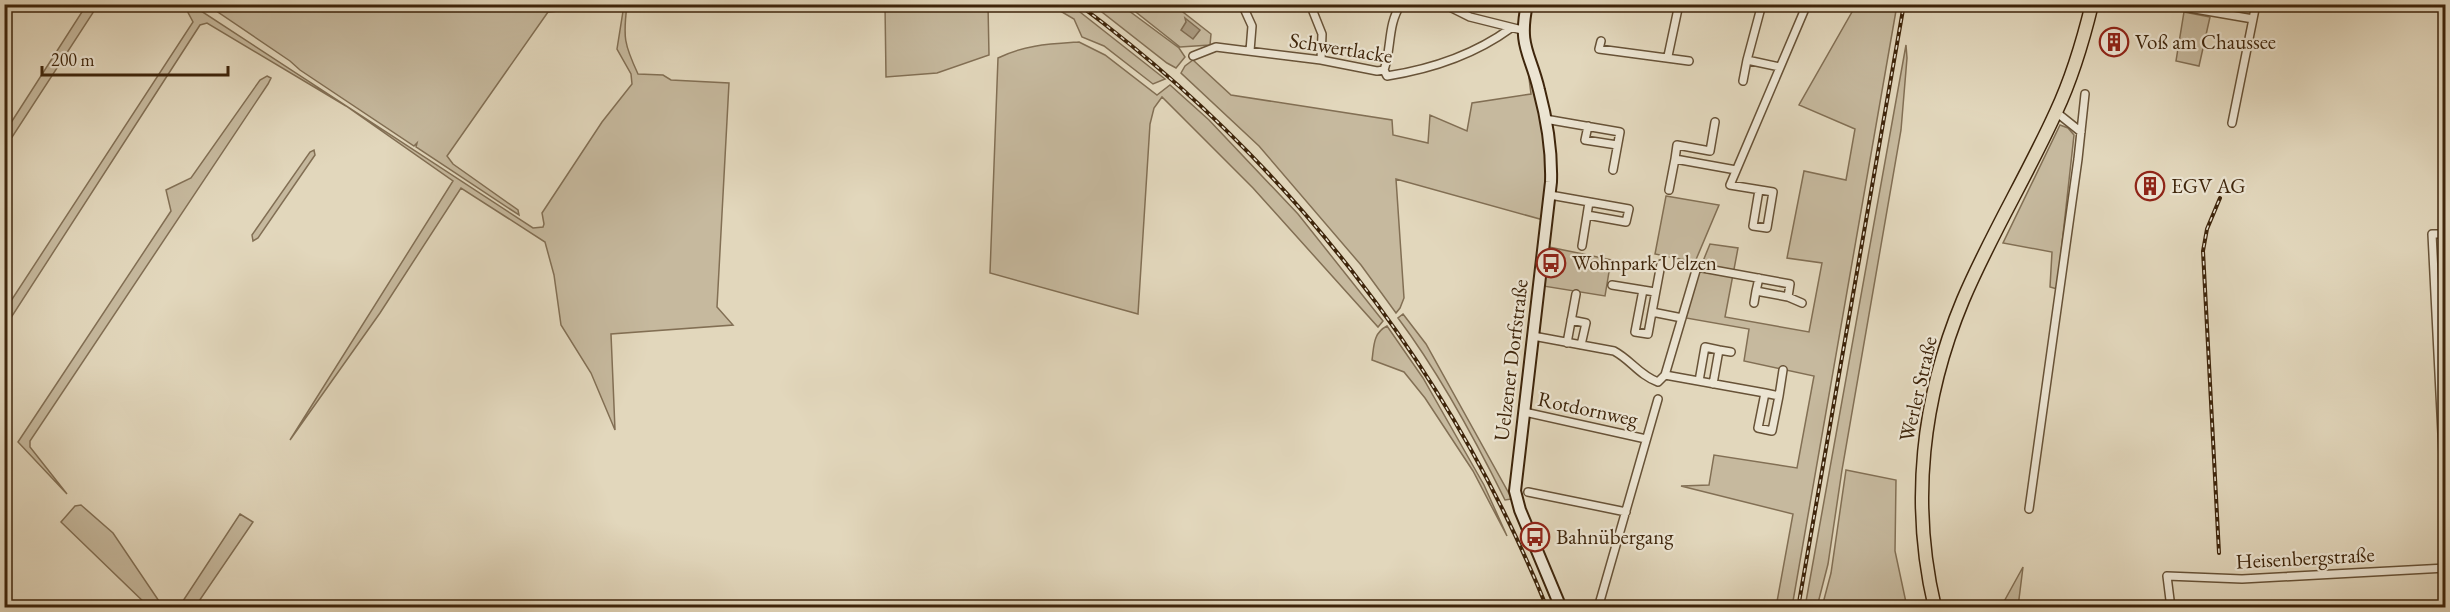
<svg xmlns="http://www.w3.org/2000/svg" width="2450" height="612" font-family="'EB Garamond',serif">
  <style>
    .green { fill: #c6b99e; stroke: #826f54; stroke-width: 1.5 }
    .water { fill: #aa9a80; stroke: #7f6b51; stroke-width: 1.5 }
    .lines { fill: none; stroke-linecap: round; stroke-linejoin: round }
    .street-casing { stroke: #675237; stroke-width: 10 }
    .secondary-casing { stroke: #3e250b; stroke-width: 14 }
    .primary-casing { stroke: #3e250b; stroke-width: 15 }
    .street { stroke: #ece5d3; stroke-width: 7 }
    .secondary { stroke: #ece5d3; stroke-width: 10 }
    .primary { stroke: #e2d7bc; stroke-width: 12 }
    .rail-casing { stroke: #3e250b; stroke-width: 4 }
    .rail { stroke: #ece5d3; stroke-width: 1.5; stroke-dasharray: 4.5; stroke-linecap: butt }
    .labels { text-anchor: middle; stroke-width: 4.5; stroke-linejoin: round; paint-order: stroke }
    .poi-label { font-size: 21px; fill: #3e250b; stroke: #ece5d3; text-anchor: start }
    .street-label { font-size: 21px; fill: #3e250b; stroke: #ece5d3 }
  </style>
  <rect width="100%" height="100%" fill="#e2d7bc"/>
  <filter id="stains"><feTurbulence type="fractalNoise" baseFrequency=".00333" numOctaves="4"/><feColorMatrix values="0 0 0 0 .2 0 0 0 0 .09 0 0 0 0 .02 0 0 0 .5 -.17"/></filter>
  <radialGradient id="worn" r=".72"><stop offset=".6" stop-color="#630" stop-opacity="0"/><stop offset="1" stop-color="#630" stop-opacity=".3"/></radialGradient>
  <!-- green -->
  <path class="green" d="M87,4L98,5L5,148V132Z
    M184,5H192L533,228L543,227L544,224L542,213L602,122L632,84L631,74L617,49L624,5H627C623,37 624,44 638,74L663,75L671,80L729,83L717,307L733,325L611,334L615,430L591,373L561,325L554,275L545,242L461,188L380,313L290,440L453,181L346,106L207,23L200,25L5,327V310L193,22Z
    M214,5L600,4L603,7L548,12L447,156L453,164L518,210L519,215L416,147L417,143L414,146L300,70L290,61L212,8Z
    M885,5H988L989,55L937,73L886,77Z
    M1050,5H1071L1165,79L1153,84L1104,46L1082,37L1074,19Z
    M1093,5H1121L1179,48L1185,57L1176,68L1167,63Z
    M1127,5H1187L1183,12L1211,34L1210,45L1180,47Z
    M1856,5H1897L1792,607H1776L1793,514L1681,486L1709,485L1714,455L1797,468L1814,376L1744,361L1749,329L1686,318L1699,271L1710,244L1738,248L1725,317L1809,332L1822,263L1787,258L1804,171L1846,180L1855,129L1799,105Z
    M2184,12L2210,17L2199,66L2176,61Z
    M1079,42L1105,55L1157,95L1170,85L1209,120L1298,214L1383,321L1378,327L1253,188L1162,97L1154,108L1150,124L1138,314L990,273L998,58C1024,45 1050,44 1079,42Z
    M1906,45L1907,58L1901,130L1842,470L1828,564L1817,607H1805Z
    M1193,60L1231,95L1392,120L1393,135L1428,143L1430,115L1467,131L1472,103L1531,94L1529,78L1537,80L1545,119L1547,221L1396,179L1404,298L1400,308L1396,313L1361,265L1259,146L1181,73L1185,66Z
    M267,76L271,78L268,84L30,441V447L67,494L18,442L171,211L166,190L191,178L260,80Z
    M2060,125L2068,128L2074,135L2057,289L2050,287L2052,252L2003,243Z
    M314,150L315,155L258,238L253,241L252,235L310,152Z
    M1666,196L1719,205L1695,262L1655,254Z
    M1549,247L1617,261L1616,268L1609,272L1605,296L1543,286Z
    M1403,314L1426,344L1512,499L1505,500C1474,437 1440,374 1398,318Z
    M1387,326L1423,378L1484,485L1507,536L1473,471L1425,398L1404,372L1372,360C1374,346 1373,333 1387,326Z
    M1846,470L1896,480L1895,551L1907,607H1822L1831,573Z
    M81,505L113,533L163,607H149L61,522L75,506Z
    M240,514L253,522L195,607H179Z
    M2023,567L2018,607H2001Z"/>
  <!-- water -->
  <path class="water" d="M1185,18L1200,30L1193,39L1181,30L1186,22Z"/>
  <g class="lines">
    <!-- street casing -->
    <g class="street-casing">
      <path id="street" d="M1242,4L1252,26L1250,51
        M1310,4L1322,34L1321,60
        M1444,4L1470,17L1522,30
        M1762,4L1747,60L1780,67
        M2166,4L2253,19
        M1601,41L1599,49L1689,61
        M1193,56L1216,47L1321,60L1377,71L1384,70
        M1668,56L1679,4
        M1384,70L1387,76C1432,69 1474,55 1511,28
        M1384,70C1392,48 1387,25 1401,4
        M1743,81L1747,60
        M2056,112L2081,132
        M1545,119L1620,132L1613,170
        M2232,123L2256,4
        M1588,126L1585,140L1617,145
        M1675,159L1677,145L1710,151L1715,122
        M1669,190L1675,159L1736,170
        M1759,190L1753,226L1767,228L1773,192L1730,185L1807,4
        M1550,195L1629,209L1626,222L1587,215L1589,202
        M2446,234H2432L2446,513
        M1582,246L1587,215
        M1661,264L1652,312L1682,318
        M1612,285L1655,292
        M1643,290L1635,332L1648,334L1652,312
        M1788,297L1802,303
        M1754,303L1756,291
        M1571,320L1586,323L1581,345
        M1533,336L1614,351C1631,360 1639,375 1658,382L1665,375
        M1567,343L1576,294
        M1719,350L1731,352
        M1665,375L1697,267L1790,284L1788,297L1756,291L1759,278
        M1665,375L1765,393L1758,428L1772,431L1779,396L1765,393
        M1699,381L1705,347L1719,350L1713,384
        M1779,396L1783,370
        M1524,412L1646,439
        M1528,492L1626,512
        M2029,509L2078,159L2085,94
        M1598,608L1658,399
        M2171,608L2167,576L2242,579L2446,568"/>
    </g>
    <!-- secondary casing -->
    <g class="secondary-casing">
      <path id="secondary" d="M1527,4C1518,47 1530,52 1539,90C1547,120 1552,151 1551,182L1515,491L1520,510L1561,608"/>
    </g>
    <!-- primary casing -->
    <g class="primary-casing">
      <path id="primary" d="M1935,608C1910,503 1922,398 1963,300C1990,236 2027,176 2056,112C2072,78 2083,41 2092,4"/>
    </g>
    <!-- street -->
    <use href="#street" class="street"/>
    <!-- secondary -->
    <use href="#secondary" class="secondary"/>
    <!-- primary -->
    <use href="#primary" class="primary"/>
    <!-- rail casing -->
    <g class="rail-casing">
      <path id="rail" d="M1078,4C1285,157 1450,368 1547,608
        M2219,553L2203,251L2207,229L2220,198
        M1798,608L1904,4"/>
    </g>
    <!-- rail -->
    <use href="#rail" class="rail"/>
  </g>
  <!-- icons -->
  <defs>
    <g id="building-ring" transform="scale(1.5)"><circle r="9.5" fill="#ece5d3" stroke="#8f2418" stroke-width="1.5"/><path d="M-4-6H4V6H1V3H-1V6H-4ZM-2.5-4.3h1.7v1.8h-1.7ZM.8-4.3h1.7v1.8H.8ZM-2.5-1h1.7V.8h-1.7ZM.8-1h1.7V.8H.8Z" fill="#8f2418"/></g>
    <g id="bus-ring" transform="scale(1.5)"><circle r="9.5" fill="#ece5d3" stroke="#8f2418" stroke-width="1.5"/><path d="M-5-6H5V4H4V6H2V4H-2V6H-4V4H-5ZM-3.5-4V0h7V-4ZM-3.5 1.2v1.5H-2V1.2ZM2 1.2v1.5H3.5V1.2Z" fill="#8f2418"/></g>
  </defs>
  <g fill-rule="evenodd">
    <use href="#building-ring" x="2114" y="42"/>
    <use href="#building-ring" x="2150" y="186"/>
    <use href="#bus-ring" x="1551" y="263"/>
    <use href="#bus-ring" x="1535" y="537"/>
  </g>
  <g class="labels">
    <!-- poi labels -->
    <g class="poi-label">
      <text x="2135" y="49">Voß am Chaussee</text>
      <text x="2171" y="193">EGV AG</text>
      <text x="1572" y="270">Wohnpark Uelzen</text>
      <text x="1556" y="544">Bahnübergang</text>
    </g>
    <!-- street labels -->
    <g class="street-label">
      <text transform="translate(1341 48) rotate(9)" y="7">Schwertlacke</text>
      <text transform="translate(1511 360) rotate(-83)" y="7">Uelzener Dorfstraße</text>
      <text transform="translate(1918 389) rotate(-77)" y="7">Werler Straße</text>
      <text transform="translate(1588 409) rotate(12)" y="7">Rotdornweg</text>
      <text transform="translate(2305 558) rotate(-3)" y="7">Heisenbergstraße</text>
    </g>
  </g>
  <!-- margin -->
  <rect width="2450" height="612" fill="none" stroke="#e2d7bc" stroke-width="24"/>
  <rect x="6" y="6" width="2438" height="600" fill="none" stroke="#3e250b" stroke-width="3"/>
  <rect x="12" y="12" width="2426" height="588" fill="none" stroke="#3e250b" stroke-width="1.5"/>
  <!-- scale -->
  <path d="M42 66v9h186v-9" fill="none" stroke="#3e250b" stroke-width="3"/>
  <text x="51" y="66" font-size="18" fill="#3e250b" stroke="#ece5d3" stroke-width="4.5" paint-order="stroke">200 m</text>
  <rect width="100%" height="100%" filter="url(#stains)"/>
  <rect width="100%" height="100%" fill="url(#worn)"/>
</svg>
